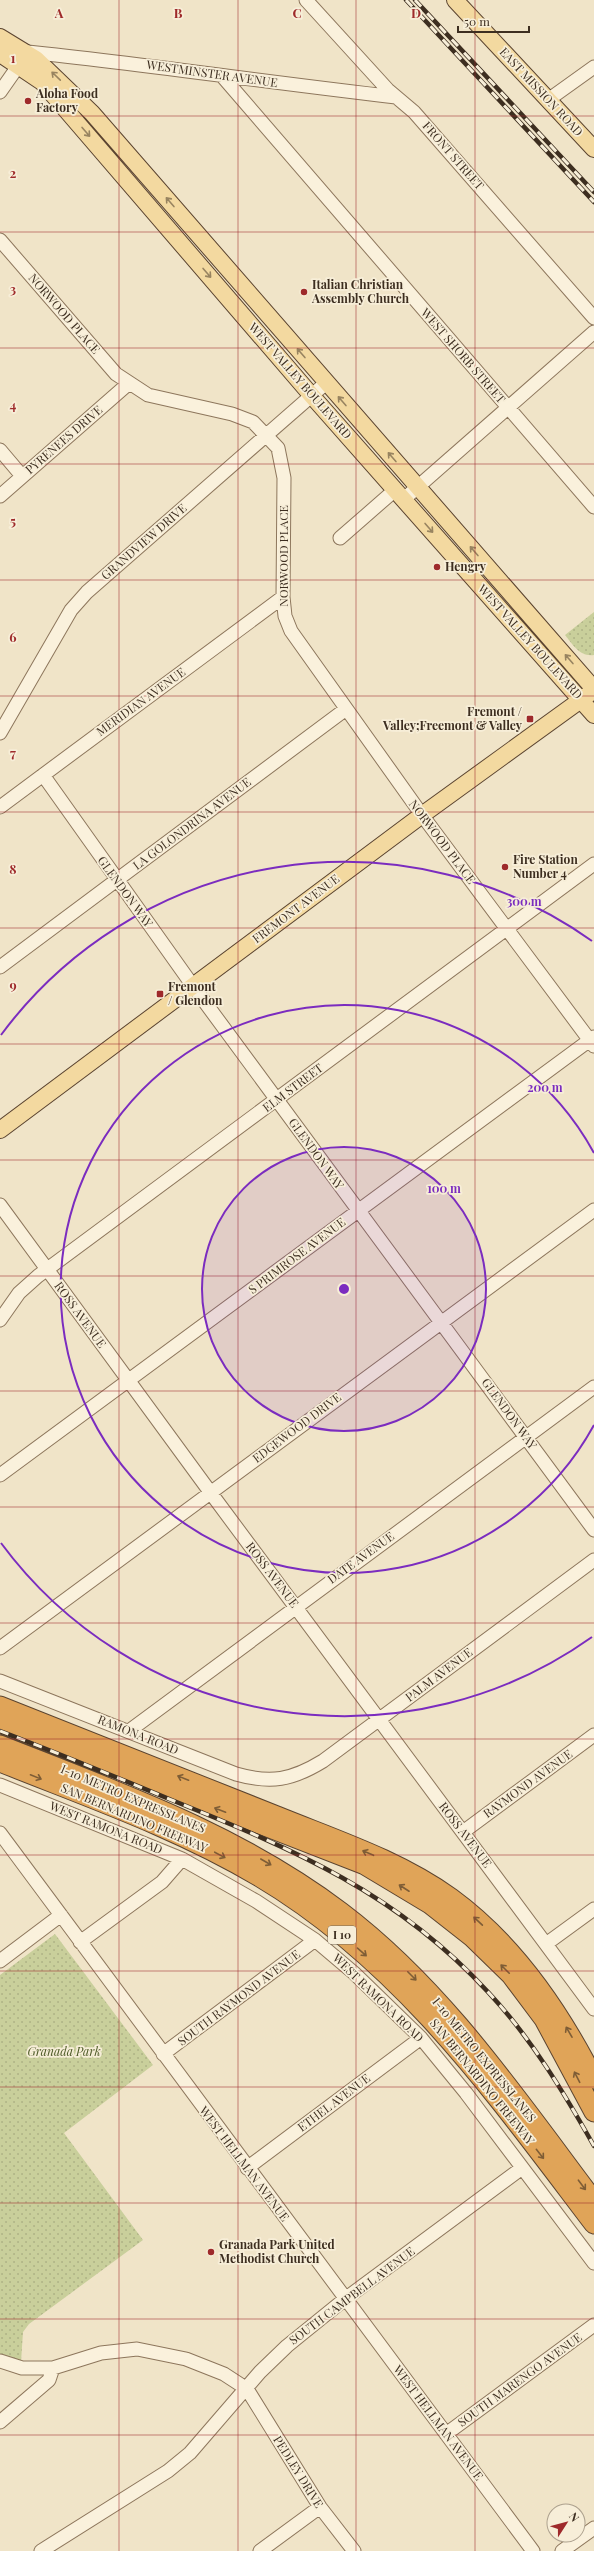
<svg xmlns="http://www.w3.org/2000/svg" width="594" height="2551" font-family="'Playfair Display',serif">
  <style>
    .grass { fill: url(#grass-dots) }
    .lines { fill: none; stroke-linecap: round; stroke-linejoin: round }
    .minor-casing { stroke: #8d765c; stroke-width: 15 }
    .major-casing { stroke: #5b4430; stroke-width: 18 }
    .highway-casing { stroke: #5b4430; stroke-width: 21 }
    .minor { stroke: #faf1dc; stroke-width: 13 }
    .major { stroke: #f3d9a0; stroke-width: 16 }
    .highway { stroke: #e0a458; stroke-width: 19 }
    .rail-casing { stroke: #3d2e20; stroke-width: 4.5 }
    .rail { stroke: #f7eed8; stroke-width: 3; stroke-dasharray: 9; stroke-linecap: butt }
    .oneway { stroke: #988460 }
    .oneway2 { stroke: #7e5d36 }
    .grid { fill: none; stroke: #9e2a2b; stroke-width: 1; stroke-opacity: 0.55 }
    .ring { fill: none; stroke: #7b2cbf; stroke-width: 2 }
    .poi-dot { fill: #9e2a2b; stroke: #f7eed8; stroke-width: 1.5 }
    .labels { text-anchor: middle; stroke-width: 3.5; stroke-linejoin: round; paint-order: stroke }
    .shield { fill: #f7eed8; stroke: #756857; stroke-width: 1 }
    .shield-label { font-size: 11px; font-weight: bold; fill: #3d2e20 }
    .street-label { font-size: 12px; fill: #3d2e20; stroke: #f7eed8 }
    .poi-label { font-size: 12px; font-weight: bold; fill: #3d2e20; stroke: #f7eed8; text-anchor: start }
    .park-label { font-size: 12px; font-style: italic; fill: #4d5a26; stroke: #f7eed8 }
    .grid-label { font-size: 13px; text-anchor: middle; font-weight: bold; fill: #9e2a2b; stroke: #f7eed8; stroke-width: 3.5; stroke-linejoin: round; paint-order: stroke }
    .centre { fill: #7b2cbf; stroke: #f7eed8; stroke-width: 2 }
    .ring-label { font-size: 12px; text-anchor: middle; font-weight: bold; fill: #7b2cbf; stroke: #f7eed8; stroke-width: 3.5; stroke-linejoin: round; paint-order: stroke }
  </style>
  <defs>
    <pattern id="grass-dots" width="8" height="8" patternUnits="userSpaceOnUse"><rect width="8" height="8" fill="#c9cf9b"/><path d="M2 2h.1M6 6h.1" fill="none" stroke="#aeb285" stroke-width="1.8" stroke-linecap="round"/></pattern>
  </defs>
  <rect width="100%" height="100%" fill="#f0e4c8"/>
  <!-- grass -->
  <path class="grass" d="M594,612V655C580,657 573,645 565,635Z
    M55,1934L153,2065L64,2133L143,2240L29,2324L23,2332L21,2362L0,2356V1975Z"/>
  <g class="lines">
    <!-- minor casing -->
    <g class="minor-casing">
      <path id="minor" d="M306,0L388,90L414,112L594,318
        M223,77L594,507
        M0,92L28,52C151,65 273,83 396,97
        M548,100L594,67
        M0,240L116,374L148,395L232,414L253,422L278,448L284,478L283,597L285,616L291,631L422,815L594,1046
        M0,450L22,476
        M0,496L128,384
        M404,499L594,332
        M340,538L395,490
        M0,733L71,610L87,592L326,383
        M43,775L193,986L594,1530
        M0,807L283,597
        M0,967L346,709
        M0,1205L216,1500L594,2009
        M0,1320L19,1293L38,1276L594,864
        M0,1475L594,1037
        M0,1648L594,1210
        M0,1681L236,1774C271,1784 292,1780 323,1761L594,1560
        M129,1731L594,1387
        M0,1785L182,1859L256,1901L315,1940L354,1973L421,2038L466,2093L594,2263
        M463,1832L594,1735
        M0,1833L533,2551
        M80,1942L162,1882L182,1859
        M546,1944L594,1909
        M0,1961L61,1915
        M163,2054L315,1940
        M247,2168L421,2038
        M0,2361L22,2368H53L101,2353L137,2349L186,2359L224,2374L247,2389L320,2507L354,2551
        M0,2422L49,2380L53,2368
        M446,2434L594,2325
        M41,2551L168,2471L190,2453L260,2372L287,2346L345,2299L522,2168
        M260,2551L320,2507
        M562,2551L594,2528"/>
    </g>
    <!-- major casing -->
    <g class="major-casing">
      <path id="major" d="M455,0L594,149
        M0,37L36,59L92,113L594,689
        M0,54L42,82L312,396L594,715
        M0,1130L422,815L589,694"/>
    </g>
    <!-- highway casing -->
    <g class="highway-casing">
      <path id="highway" d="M0,1706C93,1742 185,1779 277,1816C336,1840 398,1860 451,1898C514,1944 559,2010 594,2079
        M0,1723L365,1865L430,1904L472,1937L511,1975L544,2019L594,2112
        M0,1745C119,1792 238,1834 341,1912C444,1990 517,2099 594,2201
        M0,1762C87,1797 177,1828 258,1876C402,1961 495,2094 594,2224"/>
    </g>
    <!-- minor -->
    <use href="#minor" class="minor"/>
    <!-- major -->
    <use href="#major" class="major"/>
    <!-- highway -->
    <use href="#highway" class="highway"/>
    <!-- rail casing -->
    <g class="rail-casing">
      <path id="rail" d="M406,0L594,202
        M415,0L594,192
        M0,1731C58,1753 116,1777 174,1801C295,1850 397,1893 488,1992C531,2038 563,2091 594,2146"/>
    </g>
    <!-- rail -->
    <use href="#rail" class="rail"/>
  </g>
  <!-- one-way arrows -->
  <defs><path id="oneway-shaft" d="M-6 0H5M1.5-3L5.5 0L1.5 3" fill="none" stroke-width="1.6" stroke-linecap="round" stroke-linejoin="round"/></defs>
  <g class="oneway">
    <use href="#oneway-shaft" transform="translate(56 76) rotate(-136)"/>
    <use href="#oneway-shaft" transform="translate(86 132) rotate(49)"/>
    <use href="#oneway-shaft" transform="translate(170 202) rotate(-131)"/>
    <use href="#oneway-shaft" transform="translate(207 273) rotate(49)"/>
    <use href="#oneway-shaft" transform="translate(301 353) rotate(-131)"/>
    <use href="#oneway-shaft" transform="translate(342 401) rotate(-131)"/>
    <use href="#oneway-shaft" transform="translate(392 457) rotate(-131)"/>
    <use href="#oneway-shaft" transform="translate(429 528) rotate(49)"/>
    <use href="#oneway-shaft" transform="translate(474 551) rotate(-131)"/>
    <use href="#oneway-shaft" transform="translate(569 659) rotate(-131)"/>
  </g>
  <g class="oneway2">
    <use href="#oneway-shaft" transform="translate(36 1777) rotate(22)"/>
    <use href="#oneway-shaft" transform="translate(183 1778) rotate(-158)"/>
    <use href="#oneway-shaft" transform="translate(220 1810) rotate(-159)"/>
    <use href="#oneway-shaft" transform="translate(368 1853) rotate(-157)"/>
    <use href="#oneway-shaft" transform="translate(220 1855) rotate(28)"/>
    <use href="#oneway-shaft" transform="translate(266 1862) rotate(30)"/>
    <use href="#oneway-shaft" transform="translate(404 1888) rotate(-147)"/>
    <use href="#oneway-shaft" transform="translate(478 1921) rotate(-137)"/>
    <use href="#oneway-shaft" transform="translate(362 1952) rotate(41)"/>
    <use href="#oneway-shaft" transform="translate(505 1969) rotate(-135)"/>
    <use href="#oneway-shaft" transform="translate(412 1976) rotate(45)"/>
    <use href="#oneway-shaft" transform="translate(569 2032) rotate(-120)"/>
    <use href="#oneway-shaft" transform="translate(577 2077) rotate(-117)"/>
    <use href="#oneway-shaft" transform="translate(540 2154) rotate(52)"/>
    <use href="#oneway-shaft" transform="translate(582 2185) rotate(53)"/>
  </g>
  <!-- grid -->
  <path class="grid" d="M119,0V2551M238,0V2551M356,0V2551M475,0V2551M0,116H594M0,232H594M0,348H594M0,464H594M0,580H594M0,696H594M0,812H594M0,928H594M0,1044H594M0,1160H594M0,1276H594M0,1391H594M0,1507H594M0,1623H594M0,1739H594M0,1855H594M0,1971H594M0,2087H594M0,2203H594M0,2319H594M0,2435H594"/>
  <!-- distance rings -->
  <circle cx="344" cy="1289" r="142" fill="#7b2cbf" fill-opacity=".12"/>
  <g class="ring">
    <circle cx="344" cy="1289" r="142"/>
    <path d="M594 1425A284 284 0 1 1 594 1153"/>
    <path d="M592 1637A427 427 0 0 1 1 1543M1 1035A427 427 0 0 1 592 941"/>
  </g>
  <!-- markers -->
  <g class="poi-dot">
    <circle cx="28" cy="101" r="4"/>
    <circle cx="304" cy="292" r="4"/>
    <circle cx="437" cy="567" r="4"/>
    <rect x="526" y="715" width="8" height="8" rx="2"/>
    <circle cx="505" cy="867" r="4"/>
    <rect x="156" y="990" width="8" height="8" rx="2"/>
    <circle cx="211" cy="2252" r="4"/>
  </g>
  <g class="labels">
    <!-- shield labels -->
    <rect class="shield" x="328" y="1926" width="28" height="18" rx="3"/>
    <g class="shield-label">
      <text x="342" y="1939">I 10</text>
    </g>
    <!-- street labels -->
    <g class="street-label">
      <text transform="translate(212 74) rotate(8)" y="4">WESTMINSTER AVENUE</text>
      <text transform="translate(541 92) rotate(47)" y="4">EAST MISSION ROAD</text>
      <text transform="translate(453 156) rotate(49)" y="4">FRONT STREET</text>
      <text transform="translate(64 314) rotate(49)" y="4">NORWOOD PLACE</text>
      <text transform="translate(463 356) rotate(49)" y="4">WEST SHORB STREET</text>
      <text transform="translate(300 381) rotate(49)" y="4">WEST VALLEY BOULEVARD</text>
      <text transform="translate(64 440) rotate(-41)" y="4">PYRENEES DRIVE</text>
      <text transform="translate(144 542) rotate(-41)" y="4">GRANDVIEW DRIVE</text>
      <text transform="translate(284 556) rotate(-90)" y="4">NORWOOD PLACE</text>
      <text transform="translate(530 642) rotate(48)" y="4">WEST VALLEY BOULEVARD</text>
      <text transform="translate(141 702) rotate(-36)" y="4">MERIDIAN AVENUE</text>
      <text transform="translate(192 824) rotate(-37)" y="4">LA GOLONDRINA AVENUE</text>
      <text transform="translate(442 842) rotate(53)" y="4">NORWOOD PLACE</text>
      <text transform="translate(125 892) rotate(54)" y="4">GLENDON WAY</text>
      <text transform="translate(296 909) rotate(-37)" y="4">FREMONT AVENUE</text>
      <text transform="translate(293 1088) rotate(-37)" y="4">ELM STREET</text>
      <text transform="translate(316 1154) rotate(54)" y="4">GLENDON WAY</text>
      <text transform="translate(297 1256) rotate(-37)" y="4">S PRIMROSE AVENUE</text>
      <text transform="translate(80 1315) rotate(54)" y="4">ROSS AVENUE</text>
      <text transform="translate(509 1414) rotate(54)" y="4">GLENDON WAY</text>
      <text transform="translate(297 1428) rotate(-37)" y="4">EDGEWOOD DRIVE</text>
      <text transform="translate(361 1558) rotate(-36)" y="4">DATE AVENUE</text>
      <text transform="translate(272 1575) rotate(53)" y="4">ROSS AVENUE</text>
      <text transform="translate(439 1675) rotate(-37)" y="4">PALM AVENUE</text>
      <text transform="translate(138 1735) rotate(22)" y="4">RAMONA ROAD</text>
      <text transform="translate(528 1784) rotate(-36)" y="4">RAYMOND AVENUE</text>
      <text transform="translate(133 1799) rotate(23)" y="4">I-10 METRO EXPRESSLANES</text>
      <text transform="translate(134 1818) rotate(23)" y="4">SAN BERNARDINO FREEWAY</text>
      <text transform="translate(106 1828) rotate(22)" y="4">WEST RAMONA ROAD</text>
      <text transform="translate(465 1835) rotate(53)" y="4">ROSS AVENUE</text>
      <text transform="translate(239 1998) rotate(-37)" y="4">SOUTH RAYMOND AVENUE</text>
      <text transform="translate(378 1998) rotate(44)" y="4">WEST RAMONA ROAD</text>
      <text transform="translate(484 2060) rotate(51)" y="4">I-10 METRO EXPRESSLANES</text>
      <text transform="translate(482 2082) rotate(51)" y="4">SAN BERNARDINO FREEWAY</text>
      <text transform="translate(334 2103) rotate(-37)" y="4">ETHEL AVENUE</text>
      <text transform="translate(244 2164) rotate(53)" y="4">WEST HELLMAN AVENUE</text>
      <text transform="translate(352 2296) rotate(-37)" y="4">SOUTH CAMPBELL AVENUE</text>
      <text transform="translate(520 2380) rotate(-36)" y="4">SOUTH MARENGO AVENUE</text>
      <text transform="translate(438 2423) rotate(53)" y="4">WEST HELLMAN AVENUE</text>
      <text transform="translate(298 2472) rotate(58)" y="4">PEDLEY DRIVE</text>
    </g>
    <!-- poi labels -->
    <g class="poi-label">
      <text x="36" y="98">Aloha Food<tspan x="36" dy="14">Factory</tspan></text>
      <text x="312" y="289">Italian Christian<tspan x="312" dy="14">Assembly Church</tspan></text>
      <text x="445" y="571">Hengry</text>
      <text x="522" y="716" text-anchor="end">Fremont /<tspan x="522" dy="14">Valley;Freemont &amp; Valley</tspan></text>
      <text x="513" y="864">Fire Station<tspan x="513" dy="14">Number 4</tspan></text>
      <text x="168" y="991">Fremont<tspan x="168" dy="14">/ Glendon</tspan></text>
      <text x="219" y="2249">Granada Park United<tspan x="219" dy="14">Methodist Church</tspan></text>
    </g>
    <!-- park labels -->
    <g class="park-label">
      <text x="64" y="2056">Granada Park</text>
    </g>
  </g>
  <g class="grid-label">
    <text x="59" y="18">A</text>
    <text x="178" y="18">B</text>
    <text x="297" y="18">C</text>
    <text x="416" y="18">D</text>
    <text x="13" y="63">1</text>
    <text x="13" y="178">2</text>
    <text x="13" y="294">3</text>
    <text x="13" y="410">4</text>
    <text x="13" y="526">5</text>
    <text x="13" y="642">6</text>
    <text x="13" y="758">7</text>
    <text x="13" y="874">8</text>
    <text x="13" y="990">9</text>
  </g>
  <circle cx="344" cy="1289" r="6" class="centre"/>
  <g class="ring-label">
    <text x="524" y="906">300 m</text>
    <text x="545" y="1092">200 m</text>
    <text x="444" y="1193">100 m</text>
  </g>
  <!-- north arrow -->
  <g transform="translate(566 2523) rotate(54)"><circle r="19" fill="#f7eed8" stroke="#ada18e"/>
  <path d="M0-3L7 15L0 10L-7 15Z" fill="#9e2a2b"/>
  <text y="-6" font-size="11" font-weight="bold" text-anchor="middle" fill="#3d2e20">N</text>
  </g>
  <!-- scale -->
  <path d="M458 26v6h71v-6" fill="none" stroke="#3d2e20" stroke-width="2"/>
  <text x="464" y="26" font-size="12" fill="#3d2e20" stroke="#f7eed8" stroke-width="3" paint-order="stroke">50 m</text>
</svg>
